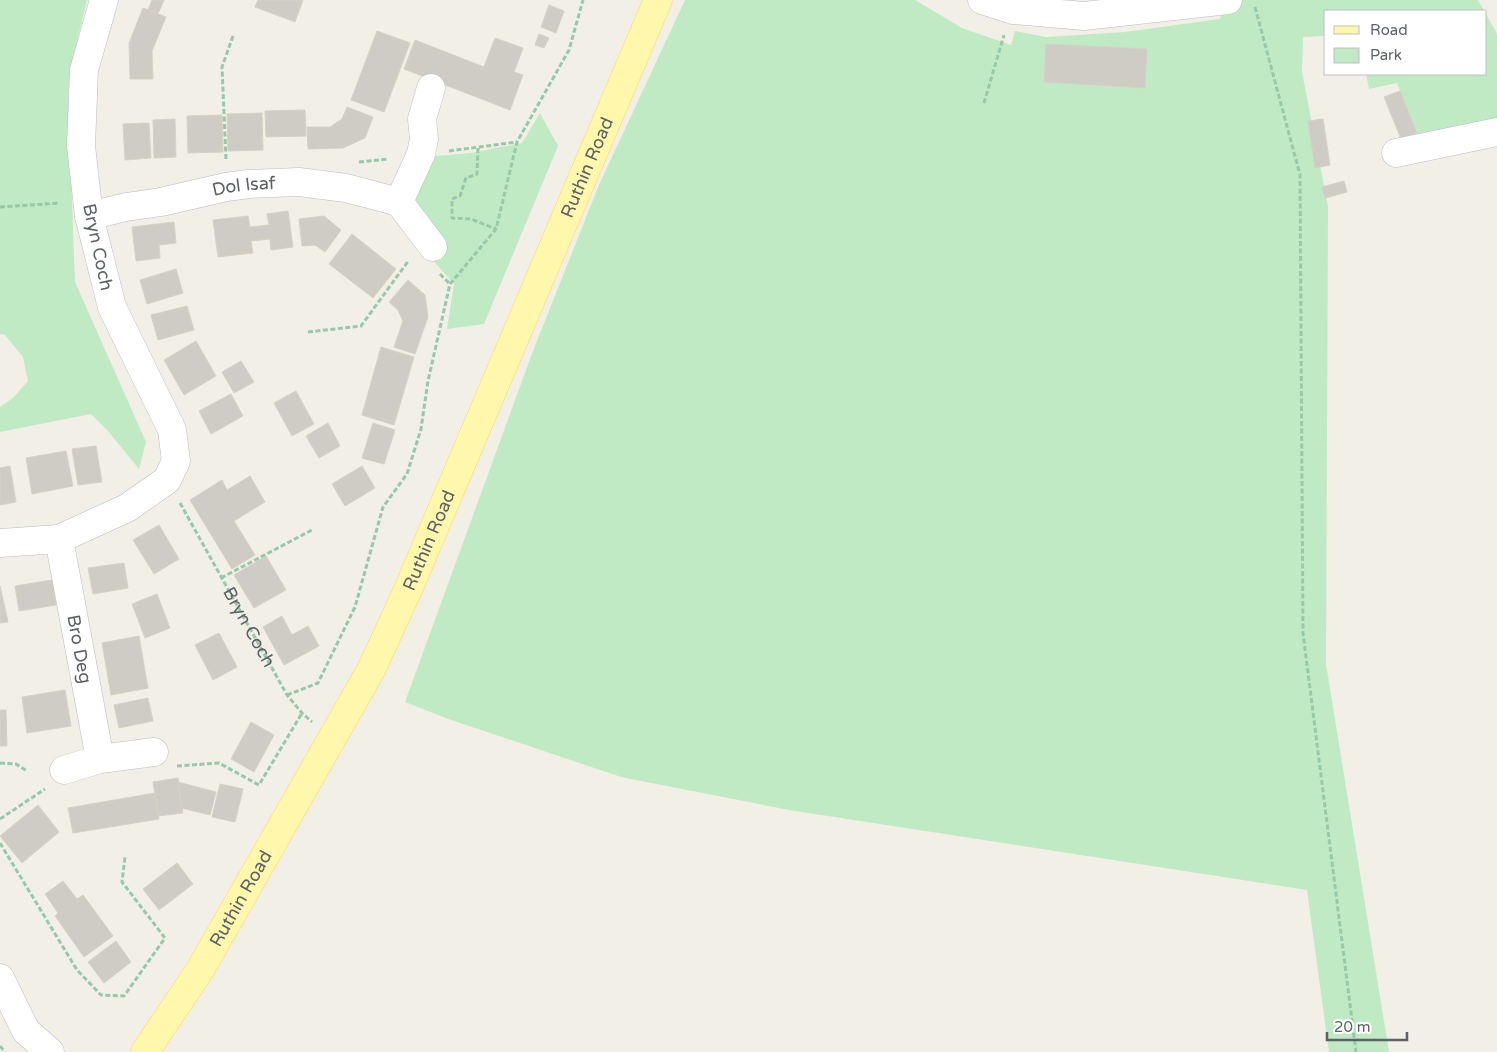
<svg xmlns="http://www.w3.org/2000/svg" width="1497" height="1052" font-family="'Varela Round',sans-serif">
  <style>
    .green { fill: #c0eac3 }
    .building { fill: #ceccc4; stroke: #d6d2c3 }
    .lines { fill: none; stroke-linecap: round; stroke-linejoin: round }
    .minor-casing { stroke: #babdc2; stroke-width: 29 }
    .major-casing { stroke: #fcda53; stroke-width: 29 }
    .path { stroke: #97c9a9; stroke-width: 3; stroke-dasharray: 5 2.5; stroke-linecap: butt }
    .minor { stroke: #fff; stroke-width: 28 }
    .major { stroke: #fff8ac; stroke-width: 28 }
    .labels { text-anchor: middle; stroke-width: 4.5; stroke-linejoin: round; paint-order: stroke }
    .street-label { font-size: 18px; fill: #5d6167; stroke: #fff }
  </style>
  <rect width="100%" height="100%" fill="#f1efe6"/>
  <!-- green -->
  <path class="green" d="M0,0H87L75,50L68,93L75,282L146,442L139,469L108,431L91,414L0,432V407L13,398L28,381L23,357L5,335L0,334Z
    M685,0H915L962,28L1011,45L1015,31L1046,37L1125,32L1220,19L1226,0H1478L1484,11H1326V46L1324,36L1303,37L1302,72L1328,206L1326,664L1389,1052H1329L1307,890L789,810L621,777L451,720L405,702L533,351L599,185Z
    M1486,14L1497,34V127L1426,142L1417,133L1397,83L1369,89L1366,74H1486Z
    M540,113L558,146L484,324L447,329L454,284L431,258L401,201L424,157L471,153L522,143Z"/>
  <!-- building -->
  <path class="building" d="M152,0H164L158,14L148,10Z
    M258,0H303L295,22L255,7Z
    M549,5L564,11L556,33L541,27Z
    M143,8L166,17L152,51L153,79H130L129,43Z
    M377,31L410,43L384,112L351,100Z
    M539,34L549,38L544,48L535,45Z
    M495,38L523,48L514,72L523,75L510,110L404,69L415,40L484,67Z
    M1046,44L1147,49L1145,88L1044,82Z
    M1400,91L1417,133L1401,139L1384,97Z
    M347,107L373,117L365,138L343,148L308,149L307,127H330L342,119Z
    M305,110L306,136L266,137L265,111Z
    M262,113L263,150L228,151L227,114Z
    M222,115L223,152L188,153L187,116Z
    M175,119L176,157L154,158L153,120Z
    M1323,119L1330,165L1315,168L1308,121Z
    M149,123L151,158L125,160L123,124Z
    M1344,181L1347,192L1325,198L1322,187Z
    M288,211L293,247L271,250L270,239L251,241L253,253L218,257L213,220L248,216L250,227L269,225L267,214Z
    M324,216L341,230L325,252L315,245L302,246L299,219Z
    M174,222L176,243L159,245L160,258L136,261L132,227Z
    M352,234L396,269L373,298L329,264Z
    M176,269L183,293L147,304L140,280Z
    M408,280L425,295L428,317L415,354L394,347L403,321L398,310L389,302Z
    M187,306L194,330L158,340L151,315Z
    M196,341L216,376L184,395L164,360Z
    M381,347L414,357L394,425L362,415Z
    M241,361L254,382L234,393L222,372Z
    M296,391L314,424L292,436L274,403Z
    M231,394L243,416L211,434L199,411Z
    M328,423L340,446L319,458L306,436Z
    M373,423L395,430L384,464L362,458Z
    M96,446L102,482L78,485L72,449Z
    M66,451L73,486L32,494L26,458Z
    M10,466L16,502L0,505V468Z
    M362,466L375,488L345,506L332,484Z
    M250,476L265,502L234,521L255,555L232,569L190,500L222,480L227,490Z
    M159,525L179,559L154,574L133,540Z
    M266,556L286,590L254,608L234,575Z
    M124,563L128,588L93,594L88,568Z
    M52,580L56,605L19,611L15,586Z
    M0,586L8,622L0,623Z
    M157,594L170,628L145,638L132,604Z
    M282,616L292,635L308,626L319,646L284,665L263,627Z
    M219,633L237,667L213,680L195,645Z
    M139,636L148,688L111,695L102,643Z
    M65,690L71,726L27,733L22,697Z
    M148,698L153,721L119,728L114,705Z
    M0,710H6L7,746H0Z
    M251,722L274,735L254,772L231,759Z
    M178,778L183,813L158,816L153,782Z
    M178,782L216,792L210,815L182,808Z
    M220,784L243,789L235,822L212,817Z
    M155,793L159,819L73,833L68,808Z
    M38,805L59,832L22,863L0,836Z
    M177,863L193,884L159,910L143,889Z
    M63,881L77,899L83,895L113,936L84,957L55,916L58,913L45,894Z
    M116,941L131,962L104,983L88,962Z"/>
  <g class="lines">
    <!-- minor casing -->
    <g class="minor-casing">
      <g id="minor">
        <path d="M982,0L1013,10L1084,16L1228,0"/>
        <path d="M1396,153L1497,132"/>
        <path d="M399,202L421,154L424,139L422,119L431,88"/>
        <path id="s2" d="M89,216L126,207L161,202L226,187L249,184L299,182L346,188L399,202L433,247"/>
        <path id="s3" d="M59,539L100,759"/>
        <path d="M0,543L59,539L127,508L167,480L176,461L172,430L112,307L89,216L81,146L84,70L104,0"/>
        <path d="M64,770L100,759L154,752"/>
        <path d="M0,978L26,1031L50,1052"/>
      </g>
    </g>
    <!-- major casing -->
    <g class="major-casing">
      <g id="major">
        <path id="s4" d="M145,1052L200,970L371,670L407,592L658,0"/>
      </g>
    </g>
    <!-- path -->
    <g class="path">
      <path d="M1255,7L1300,175L1303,633L1356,1052"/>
      <path d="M984,103L1004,35"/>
      <path d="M478,148L477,174L466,178L460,196L452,199V218L471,219L496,229"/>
      <path d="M449,151L517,142"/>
      <path d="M226,159L222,67L233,36"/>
      <path d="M359,162L388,159"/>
      <path d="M0,207L60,203"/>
      <path d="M440,274L450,284"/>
      <path d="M308,332L361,326L409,260"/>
      <path id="s1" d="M180,503L287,695L302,713L312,722"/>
      <path d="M221,578L312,530"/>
      <path d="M287,695L318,683L355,607L383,507L407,474L421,429L428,381L450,284L496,229L517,142L569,50L583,0"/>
      <path d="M0,763L16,764L27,771"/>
      <path d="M177,766L219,763L259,785L302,713"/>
      <path d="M0,819L45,789"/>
      <path d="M0,843L77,970L101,995L124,996L165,938L122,882L125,857"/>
      <path d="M0,1046L5,1052"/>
    </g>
    <!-- minor -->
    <use href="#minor" class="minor"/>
    <!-- major -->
    <use href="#major" class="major"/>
  </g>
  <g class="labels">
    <!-- street labels -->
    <g class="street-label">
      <text dy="6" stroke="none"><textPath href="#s4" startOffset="991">Ruthin Road</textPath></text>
      <text dy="6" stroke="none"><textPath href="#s2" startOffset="158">Dol Isaf</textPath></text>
      <text transform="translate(98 247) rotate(78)" y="6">Bryn Coch</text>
      <text dy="6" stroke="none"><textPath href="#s4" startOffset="586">Ruthin Road</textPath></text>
      <text dy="6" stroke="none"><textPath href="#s1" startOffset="142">Bryn Coch</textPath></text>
      <text dy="6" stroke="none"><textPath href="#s3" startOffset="112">Bro Deg</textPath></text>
      <text dy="6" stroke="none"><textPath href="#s4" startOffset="181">Ruthin Road</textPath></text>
    </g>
  </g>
  <!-- legend -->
  <rect x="1324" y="10" width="162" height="65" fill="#ffffff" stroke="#bec0c2"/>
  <rect x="1334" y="26" width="25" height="8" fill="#fff8ac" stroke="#bec0c2"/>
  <text x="1370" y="35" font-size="15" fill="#5d6167">Road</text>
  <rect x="1334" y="48" width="25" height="15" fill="#c0eac3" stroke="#bec0c2"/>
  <text x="1370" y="60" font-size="15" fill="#5d6167">Park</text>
  <!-- scale -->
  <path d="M1327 1032v8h80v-8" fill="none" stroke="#5d6167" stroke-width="2.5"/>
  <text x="1334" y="1032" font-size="15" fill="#5d6167" stroke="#ffffff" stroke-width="4" paint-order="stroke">20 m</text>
</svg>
